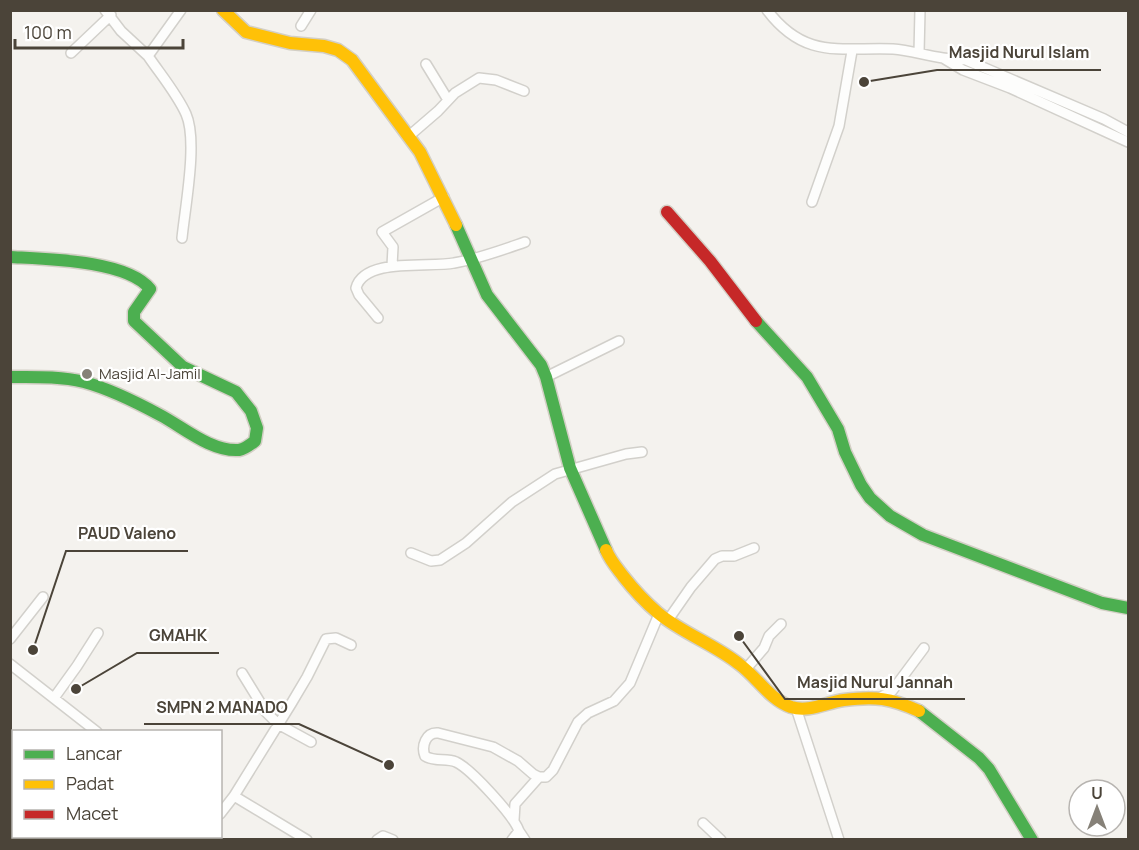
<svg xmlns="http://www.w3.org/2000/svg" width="1139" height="850" font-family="Manrope,sans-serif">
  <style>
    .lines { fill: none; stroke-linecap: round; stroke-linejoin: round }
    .street-casing { stroke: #d2d0cb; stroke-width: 12 }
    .fast-casing { stroke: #d3cfc5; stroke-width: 15 }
    .slow-casing { stroke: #d3cfc5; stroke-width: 15 }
    .jam-casing { stroke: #d3cfc5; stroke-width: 15 }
    .street { stroke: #fdfdfc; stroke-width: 9 }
    .fast { stroke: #4caf50; stroke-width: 12 }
    .slow { stroke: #ffc107; stroke-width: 12 }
    .jam { stroke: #c62828; stroke-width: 12 }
    .poi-dot { fill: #868178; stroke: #fff; stroke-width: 2 }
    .labels { text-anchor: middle; stroke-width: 4.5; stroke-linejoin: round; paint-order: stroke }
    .poi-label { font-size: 15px; fill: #4b4439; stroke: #fff; text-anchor: start }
    .leader { fill: none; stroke: #4b4439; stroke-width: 2 }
    .callout-dot { fill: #4b4439; stroke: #fff; stroke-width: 2 }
    .callout-label { font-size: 16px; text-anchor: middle; font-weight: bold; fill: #4b4439; stroke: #fff; stroke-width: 4.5; stroke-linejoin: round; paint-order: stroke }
  </style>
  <rect width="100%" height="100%" fill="#f4f2ee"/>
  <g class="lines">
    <!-- street casing -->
    <g class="street-casing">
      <path id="street" d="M105,10L121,31L148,56
        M181,10L148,56C161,75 177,94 186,114C198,141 185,207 182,238
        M767,10C805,60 840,47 893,49C910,50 926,56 943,58C950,59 958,59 966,60L1104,119L1128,132
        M301,26L311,10
        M71,53L111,15
        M919,53L920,10
        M943,58L963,70L1010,88L1128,142
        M426,64L448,100
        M409,136L438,111L455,93L479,78L496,80L524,91
        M812,202L839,126L852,51
        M392,266L393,247L382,232L444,197
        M378,318L359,295L356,288C364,257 430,268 454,263C478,259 502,250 525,242
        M546,377L619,341
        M411,553L431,561L440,560L466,543L512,502L555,474L626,454L642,452
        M668,620L691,587L715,559L722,556H734L754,548
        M10,639L43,597
        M10,664L97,732
        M745,670L764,648L769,636L781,624
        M242,673L266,712L278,724L311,742
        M54,698L77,666L98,633
        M879,698L892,691L924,648
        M796,708L839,840
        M234,796L307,840
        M220,814L234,796L291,704L307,677L326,639L336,638L351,645
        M514,820L515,804L539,777
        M703,823L721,840
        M519,831C514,816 471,769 456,762C446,758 434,762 425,756C421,746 426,732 438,733L493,747L518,761L533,774L539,777H546L553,770L578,722L588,713L614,701L630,683L659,614
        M22,840L25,836
        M204,840L205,836
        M377,840L383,836L393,840
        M512,840L519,831L525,840"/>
    </g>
    <!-- fast casing -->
    <g class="fast-casing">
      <path id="fast" d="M456,225L487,295L541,365L546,377L570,468L606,550
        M10,257C45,259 127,260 150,289L134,312V321L183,367L236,392L251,411L257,428L255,441C250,445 245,449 239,450C211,452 183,427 160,415C136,402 110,389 84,382C60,376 34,377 10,377
        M756,321L807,377L838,429L845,452L861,485L870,498L890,516L923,535L1102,603L1128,608
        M919,711L979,758L989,769L1032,840
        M10,781L14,783"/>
    </g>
    <!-- slow casing -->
    <g class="slow-casing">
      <path id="slow" d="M223,10L246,32L290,43L324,46L338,50L352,60L420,152L456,225
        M606,550C610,560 617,568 623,576C634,590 645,602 658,613C682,633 714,644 739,664C757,677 769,699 791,707C809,713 827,702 844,700C876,696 890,698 919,711
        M85,836L90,840"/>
    </g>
    <!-- jam casing -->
    <g class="jam-casing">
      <path id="jam" d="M667,212L710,261L756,321"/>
    </g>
    <!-- street -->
    <use href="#street" class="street"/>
    <!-- fast -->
    <use href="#fast" class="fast"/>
    <!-- slow -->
    <use href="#slow" class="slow"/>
    <!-- jam -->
    <use href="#jam" class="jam"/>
  </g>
  <!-- markers -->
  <circle class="poi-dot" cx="87" cy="374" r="6"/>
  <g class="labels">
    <!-- poi labels -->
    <g class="poi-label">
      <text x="99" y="379">Masjid Al-Jamil</text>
    </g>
  </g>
  <!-- callouts -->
  <path class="leader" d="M864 82L937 70H1101M33 650L66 551H188M76 689L137 653H219M739 636L785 699H965M389 765L299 724H144"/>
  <g class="callout-dot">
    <circle cx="864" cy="82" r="6"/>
    <circle cx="33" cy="650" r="6"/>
    <circle cx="76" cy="689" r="6"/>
    <circle cx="739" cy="636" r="6"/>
    <circle cx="389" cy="765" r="6"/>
  </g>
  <g class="callout-label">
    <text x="1019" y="58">Masjid Nurul Islam</text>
    <text x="127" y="539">PAUD Valeno</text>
    <text x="178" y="641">GMAHK</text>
    <text x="875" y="688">Masjid Nurul Jannah</text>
    <text x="222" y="713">SMPN 2 MANADO</text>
  </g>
  <!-- border -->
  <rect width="1139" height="850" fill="none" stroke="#4b4439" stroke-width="24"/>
  <!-- legend -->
  <rect x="12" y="730" width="210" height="108" fill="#ffffff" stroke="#b7b4b0" stroke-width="1.5"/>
  <rect x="24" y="750" width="30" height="9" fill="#4caf50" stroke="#b7b4b0" stroke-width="1.5"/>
  <text x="66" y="760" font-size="18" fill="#4b4439">Lancar</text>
  <rect x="24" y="780" width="30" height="9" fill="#ffc107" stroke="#b7b4b0" stroke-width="1.5"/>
  <text x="66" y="790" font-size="18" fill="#4b4439">Padat</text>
  <rect x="24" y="810" width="30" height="9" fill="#c62828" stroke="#b7b4b0" stroke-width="1.5"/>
  <text x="66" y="820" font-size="18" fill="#4b4439">Macet</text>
  <!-- north arrow -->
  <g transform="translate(1097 808)"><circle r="28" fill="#ffffff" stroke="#b7b4b0" stroke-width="1.5"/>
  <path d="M0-4.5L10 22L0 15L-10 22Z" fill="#868178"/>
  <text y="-9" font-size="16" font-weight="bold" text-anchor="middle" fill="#4b4439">U</text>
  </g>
  <!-- scale -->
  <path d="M15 39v9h168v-9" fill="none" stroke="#4b4439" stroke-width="3"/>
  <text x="24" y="39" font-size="18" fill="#4b4439" stroke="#ffffff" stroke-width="4.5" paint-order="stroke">100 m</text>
</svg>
